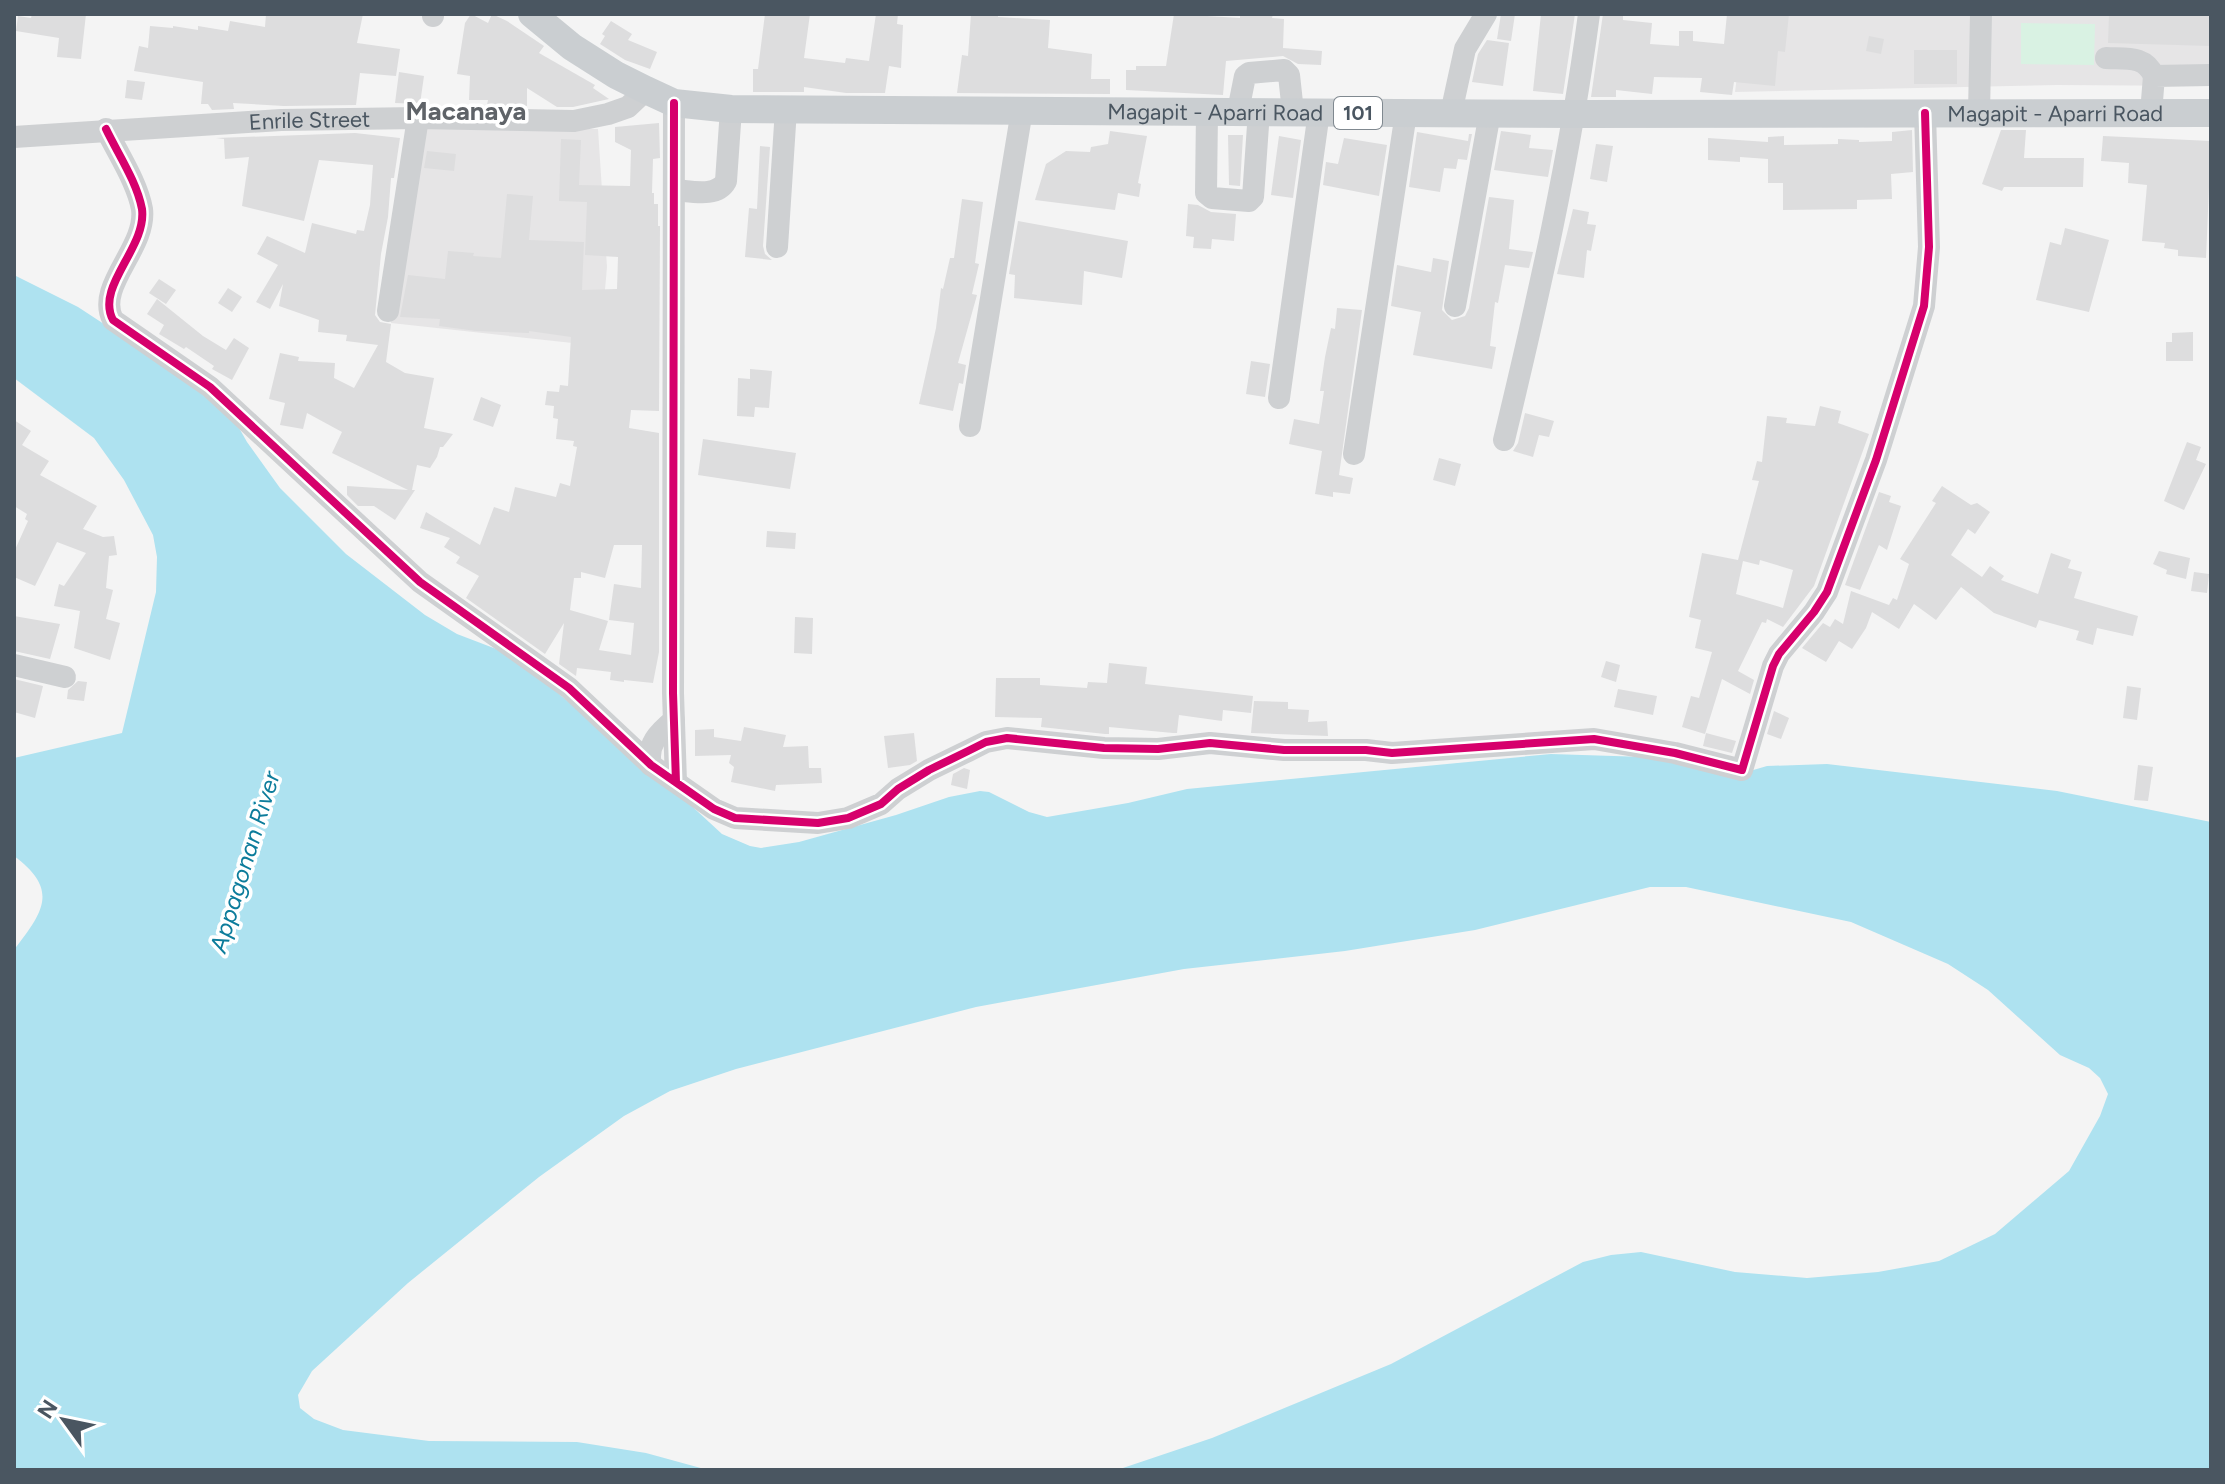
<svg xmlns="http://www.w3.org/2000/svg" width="2225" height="1484" font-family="Figtree,sans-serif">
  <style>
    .education { fill: #e6e5e6 }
    .green { fill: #d9f2e3 }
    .water { fill: #aee2f0 }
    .building { fill: #ddddde; fill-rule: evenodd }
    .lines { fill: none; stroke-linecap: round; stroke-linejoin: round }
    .minor { stroke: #ced0d2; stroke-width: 22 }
    .major { stroke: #caced1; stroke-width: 28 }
    .cycleway-casing { stroke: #fff; stroke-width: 13 }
    .cycleway { stroke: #d6006c; stroke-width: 8 }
    .labels { text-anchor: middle; stroke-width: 7; stroke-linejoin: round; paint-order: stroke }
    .shield { fill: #fff; stroke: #808990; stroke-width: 2 }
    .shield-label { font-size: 20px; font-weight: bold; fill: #4a5661 }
    .street-label { font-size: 22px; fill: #4a5661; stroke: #fff }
    .water-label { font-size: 24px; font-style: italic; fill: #0c7c9b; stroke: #fff }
    .quarter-label { font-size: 26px; font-weight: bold; fill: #5f6368; stroke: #fff }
  </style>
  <rect width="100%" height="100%" fill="#f4f4f4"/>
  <!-- education -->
  <path class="education" d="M1745,14H2211V86L2057,85L1735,92Z
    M419,127L598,129L607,267L600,346L391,323Z"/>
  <!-- green -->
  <path class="green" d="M2021,23L2095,24L2094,65L2021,64Z"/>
  <!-- water -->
  <path class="water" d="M14,275L78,307L197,385L230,412L247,442L280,488L346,554L425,615L457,634L512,655L670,786L722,834L750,846L761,848L799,842L896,815L949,797L980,791L989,792L1029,812L1047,817L1128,803L1187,789L1551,754L1645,757L1743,773L1767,766L1827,764L2057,791L2211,822V1470H1117L1212,1438L1391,1364L1583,1262L1611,1255L1641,1252L1735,1272L1807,1278L1878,1272L1939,1261L1995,1234L2069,1171L2100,1116L2108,1094L2100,1078L2089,1068L2060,1055L1988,990L1948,964L1851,922L1686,887H1650L1475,930L1345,951L1184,969L976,1007L736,1069L670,1091L624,1116L539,1177L408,1283L312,1371L298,1395L300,1408L314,1419L343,1430L429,1441L577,1442L646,1453L708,1470H14V950C43,912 60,890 14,856V758L122,733L156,592L157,557L153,535L124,480L94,438L14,378Z"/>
  <!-- building -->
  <path class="building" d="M32,14H86L81,59L57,57L59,38L16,31L18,16L31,18Z
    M266,14H363L357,43L400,49L396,76L360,73L356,105L284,106L233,103L234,109L212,110L208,104H201L203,82L134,71L139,46L148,48L150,26L173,28V26L198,30V26L228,31L230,21L265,27Z
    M471,14L488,23L492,14L507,21L544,46L539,53L595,85L593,88L609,99L573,107H557L527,88V106L487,105L488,100H469L470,76L457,74L465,23Z
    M765,14H810L804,58L845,63L846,58L869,61L876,14H898L897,24L903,25L901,68L889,66L885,93H846L804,87V92H753V69H758Z
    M971,14H998V17L1050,20L1048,48L1092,54L1091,79H1110V94L957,93L962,55L968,56Z
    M1174,14L1240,18V14H1273L1272,18L1284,19L1283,48L1322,51L1321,65L1298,64L1283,56L1226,61L1223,95L1126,90V70H1136V66H1166Z
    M1501,14H1515L1511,41L1497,39Z
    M1541,14H1575L1563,94L1533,91Z
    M1603,14H1623V20L1652,23L1650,44L1679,46V31H1693V41L1724,44L1727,14H1789L1785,52L1778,51L1775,86L1734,82L1732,95L1700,92L1702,78L1654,77L1652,94L1616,90V97H1591Z
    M2109,14H2211V46L2108,43Z
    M611,21L632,34L628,40L657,52L650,69L625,60L600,44L605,36L602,34Z
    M1869,36L1884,39L1881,54L1866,51Z
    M1487,40L1509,43L1503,86L1472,82L1478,54Z
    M1914,50H1957V84H1914Z
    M399,72L424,76L420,104L395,103Z
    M127,80L145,82L142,100L125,98Z
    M659,123L660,158L653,159L652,193H654V204H658V226H660L659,411L631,410L629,428L659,433V652L653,683L624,680V682L610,680L611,672L577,668L576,676L559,664L564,623L545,654L466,598L479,576L456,563L460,557L444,547L450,538L420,528L426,512L480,545L494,507L509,512L515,487L556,497L560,483L570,486L577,447L573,446L574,441L556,439L558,419L553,418L554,406L545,405L547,391L559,392L560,385L568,386L571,337L529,331V333L476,331L439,326L440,319L400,317L408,275L445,279L448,251L474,253L473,256L501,258L507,194L533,196L529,240L584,242L582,290L617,289L618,257L585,255L587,202L559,201L561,139L581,140L579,185L630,186L631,150L615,142V127ZM614,545H642L641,588L614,584L609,620L634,623L631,655L599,650L608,621L570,610L574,578H581V572L605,578Z
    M1912,130L1913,172L1891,174L1892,199L1857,200V209L1783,210V183H1768V159L1740,157V162L1708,160V138L1768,142V137L1784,136V145L1838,144V139L1859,140V142L1892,141V132Z
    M2001,130H2026L2024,158H2084L2083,187H2004L2002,191L1982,184Z
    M1110,131L1147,136L1138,183L1141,184L1139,197L1118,193L1115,210L1035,200L1046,164L1066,151L1090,152L1091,147L1108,144Z
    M1501,131L1531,135L1529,148L1553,150L1548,177L1494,170Z
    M1417,132L1468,141L1469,134H1472L1467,160L1458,159L1456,169L1444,168L1440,192L1409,187Z
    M355,133L400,138L394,178H391L388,217L381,254L375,315L380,322L391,324L386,362L405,373L434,378L424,428L453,434L443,447H440L437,457L430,468L417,465L412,490H415L395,520L374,506H358L347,495V486L408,490L332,453L342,432L307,413L303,429L280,425L285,403L269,399L280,353L299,357L298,361L335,363L334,378L354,388L378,345L346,341L347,335L318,332L319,320L279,306L283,284L270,309L256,302L278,265L257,254L267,236L305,253L312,223L356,234L357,230L364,231L370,205L373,165L319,160L304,221L242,206L249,157L225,159L224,139L216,138Z
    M1228,135H1243L1240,186L1229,185Z
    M1279,136L1301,140L1293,198L1271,195Z
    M2103,136L2211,141L2206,258L2178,256V250L2164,248L2165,243L2142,241L2147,185L2128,183L2129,163L2101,161Z
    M1344,138L1387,145L1379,196L1323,185L1326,162L1338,164Z
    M1596,144L1613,146L1607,182L1590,179Z
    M760,146L770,147L763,246L765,254L772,260L745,257L749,208L757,209Z
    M427,151L456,154L454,171L424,168Z
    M1489,197L1514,200L1509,249L1533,252L1529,268L1505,265L1498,303L1495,302L1490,346L1496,347L1492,369L1413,355L1421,312L1391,306L1397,265L1431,272L1433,258L1449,261L1442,310L1452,320L1465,316L1469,308Z
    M962,199L983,202L975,263L979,264L972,294L977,295L958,363L966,365L963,384L959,383L953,411L919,404L936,328L941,288L943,289L950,258H954Z
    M1188,204L1198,205L1211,212L1236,214L1234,241L1212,239L1211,249L1193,248L1194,237L1186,236Z
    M1573,209L1589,212L1587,224L1596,225L1591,251L1587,250L1584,278L1557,274Z
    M1018,221L1128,241L1122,278L1084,271L1082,305L1014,298L1015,275L1009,274Z
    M2065,228L2109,240L2089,312L2036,300L2050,242L2061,245Z
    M159,279L176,290L166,304L149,293Z
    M228,288L242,297L232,312L218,303Z
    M157,299L203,336L226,350L234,338L249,348L232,380L212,369L214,366L186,347L184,349L159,334L164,325L147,314Z
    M1337,308L1362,310L1339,475L1353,478L1350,494L1333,492V497L1315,494L1322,451L1289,444L1294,419L1319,424L1324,391H1320L1325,357L1331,328L1335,329Z
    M2193,332V361H2166V342H2172V333Z
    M1251,361L1270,364L1265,397L1246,394Z
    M750,369L772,371L769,408L755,407L754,417L737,416L738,378L750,379Z
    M481,397L501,405L493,427L473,420Z
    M1820,406L1841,411L1838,423L1869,434L1814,586L1783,627L1767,619L1766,623L1762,622L1738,671L1754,680L1750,694L1722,679L1705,734L1682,727L1691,696L1699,698L1712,652L1695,648L1701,620L1689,617L1702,553L1738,560L1759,481L1752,480L1757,461L1762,462L1767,416L1787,418L1786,423L1815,426ZM1760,560L1793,570L1783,608L1736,594L1743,561L1759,565Z
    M1525,413L1554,421L1549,437L1539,435L1533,457L1513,451L1518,443Z
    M14,420L31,431L22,445L49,461L40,475L97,506L83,529L103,537L114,536L117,555L109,556L106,588L113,590L106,619L120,623L110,660L74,648L80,611L54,606L59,584L64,586L86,553L57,542L35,586L14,577V552L28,521L25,519L27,514L14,506Z
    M703,439L796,453L790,489L698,475Z
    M2187,442L2201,447L2196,460L2206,464L2184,510L2164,501Z
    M1439,458L1461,464L1455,486L1433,480Z
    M1942,486L1971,505L1977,503L1990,512L1975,534L1968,529L1951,555L1982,577L1990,566L2004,576L2001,580L2038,594L2051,553L2071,560L2068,568L2082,572L2074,598L2138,616L2133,636L2097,628L2093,645L2076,640L2079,631L2039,620L2036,628L1994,613L1961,587L1936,620L1914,604L1899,629L1872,612L1866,628L1852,649L1839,641L1826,662L1802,648L1823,623L1830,627L1835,619L1843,624L1851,591L1889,605L1893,598L1897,600L1909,564L1900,559L1936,503L1932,501Z
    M1879,492L1891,496L1889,502L1901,506L1887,550L1879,545L1860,590L1845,585Z
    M767,531L796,533L795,549L766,547Z
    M2159,551L2190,558L2186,579L2166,574L2167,570L2153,564Z
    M2194,572L2209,574L2207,593L2191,591Z
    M14,616L60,624L50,659L14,651Z
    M795,617L813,618L812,654L794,653Z
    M1606,661L1620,665L1616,682L1601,677Z
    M1109,663L1147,667L1145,684L1253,696L1251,713L1223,710L1222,721L1179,715L1177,733H1173L1109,727V734H1105L1041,727L1042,718L995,717L996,678H1040V685L1087,688L1088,682L1107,683Z
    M14,679L43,686L35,718L14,712Z
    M78,681L87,682L84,701L67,699L68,690Z
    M2127,686L2141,688L2137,720L2123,718Z
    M1618,689L1657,696L1653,715L1614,707Z
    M1254,701L1288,702V709L1309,710L1308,722L1327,721L1328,736L1251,733Z
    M1774,711L1789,718L1781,739L1767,734Z
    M744,727L786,735L783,747L808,746L809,768H821L822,783L776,785L775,791L731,782L734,767L729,763L731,755L695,756V730L714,729V737L741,741Z
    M914,733L917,761L910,765L888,768L884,736Z
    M1706,733L1736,741L1732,753L1703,746Z
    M2138,765L2153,767L2148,801L2134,800Z
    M964,768L970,770L967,789L951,785L953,774Z"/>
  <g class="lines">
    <!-- minor -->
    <g class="minor">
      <path d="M433,16V14"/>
      <path d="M2106,58C2126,59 2145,55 2154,76"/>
      <path d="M674,103L673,693L676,782"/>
      <path d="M1238,111L1245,76L1249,73L1284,70L1289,75L1293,112"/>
      <path d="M1207,112L1206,193L1212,198L1249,201L1253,197L1259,111"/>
      <path d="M1451,113L1465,49L1486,14"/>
      <path d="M1979,113L1981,14"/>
      <path d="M2151,113L2154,76L2210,75"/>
      <path d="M106,129C118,154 137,182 142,209C147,248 95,286 113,320L210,387L420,582L569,688L651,765L714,809L735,818L818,823L848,818L881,804L898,789L929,770L968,751L986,742L1007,738L1104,748L1158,749L1210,743L1284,750H1366L1392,753L1594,739L1675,753L1742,770L1773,666L1779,654L1814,612L1827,592L1876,460L1924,306L1929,247L1925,113"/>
      <path id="s1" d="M14,137L281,120L418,118L574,121L608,114L628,107L646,90"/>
      <path d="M674,190C691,191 717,198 726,181L731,109"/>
      <path d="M777,247L786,109"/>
      <path d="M1455,306L1490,113"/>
      <path d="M388,311L418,118"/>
      <path d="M1279,398L1319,112"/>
      <path d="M970,426L1022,110"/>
      <path d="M1504,440C1538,299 1570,158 1589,14"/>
      <path d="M1354,454L1406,113"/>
      <path d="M14,665L65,677"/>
      <path d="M651,765C646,745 659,732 674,720"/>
    </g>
    <!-- major -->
    <path class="major" id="s2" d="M532,14L572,47L616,75L646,90L674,103L731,109L1576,114L2211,113"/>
    <!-- cycleway casing -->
    <g class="cycleway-casing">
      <path id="cycleway" d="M674,103L673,693L676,782
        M106,129C118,154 137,182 142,209C147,248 95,286 113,320L210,387L420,582L569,688L651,765L714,809L735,818L818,823L848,818L881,804L898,789L929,770L968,751L986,742L1007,738L1104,748L1158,749L1210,743L1284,750H1366L1392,753L1594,739L1675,753L1742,770L1773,666L1779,654L1814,612L1827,592L1876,460L1924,306L1929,247L1925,113"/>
    </g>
    <!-- cycleway -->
    <use href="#cycleway" class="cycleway"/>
  </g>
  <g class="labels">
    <!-- shield labels -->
    <rect class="shield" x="1334" y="97" width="48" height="32" rx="6"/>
    <g class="shield-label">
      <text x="1358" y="120">101</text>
    </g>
    <!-- street labels -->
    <g class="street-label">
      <text dy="8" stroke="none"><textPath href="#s2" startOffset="710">Magapit - Aparri Road</textPath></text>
      <text dy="8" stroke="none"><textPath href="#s2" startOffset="1550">Magapit - Aparri Road</textPath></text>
      <text dy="8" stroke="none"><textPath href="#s1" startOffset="296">Enrile Street</textPath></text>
    </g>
    <!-- water labels -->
    <g class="water-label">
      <text transform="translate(245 862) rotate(-73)" y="8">Appagonan River</text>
    </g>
    <!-- quarter labels -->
    <g class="quarter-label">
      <text x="466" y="120">Macanaya</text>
    </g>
  </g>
  <!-- border -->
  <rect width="2225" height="1484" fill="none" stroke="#4a5661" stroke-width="32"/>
  <!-- north arrow -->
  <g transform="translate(64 1420) rotate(303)" stroke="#ffffff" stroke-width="6" paint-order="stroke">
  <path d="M0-6L14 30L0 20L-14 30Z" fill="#4a5661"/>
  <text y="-12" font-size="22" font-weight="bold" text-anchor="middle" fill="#4a5661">N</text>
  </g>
</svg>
